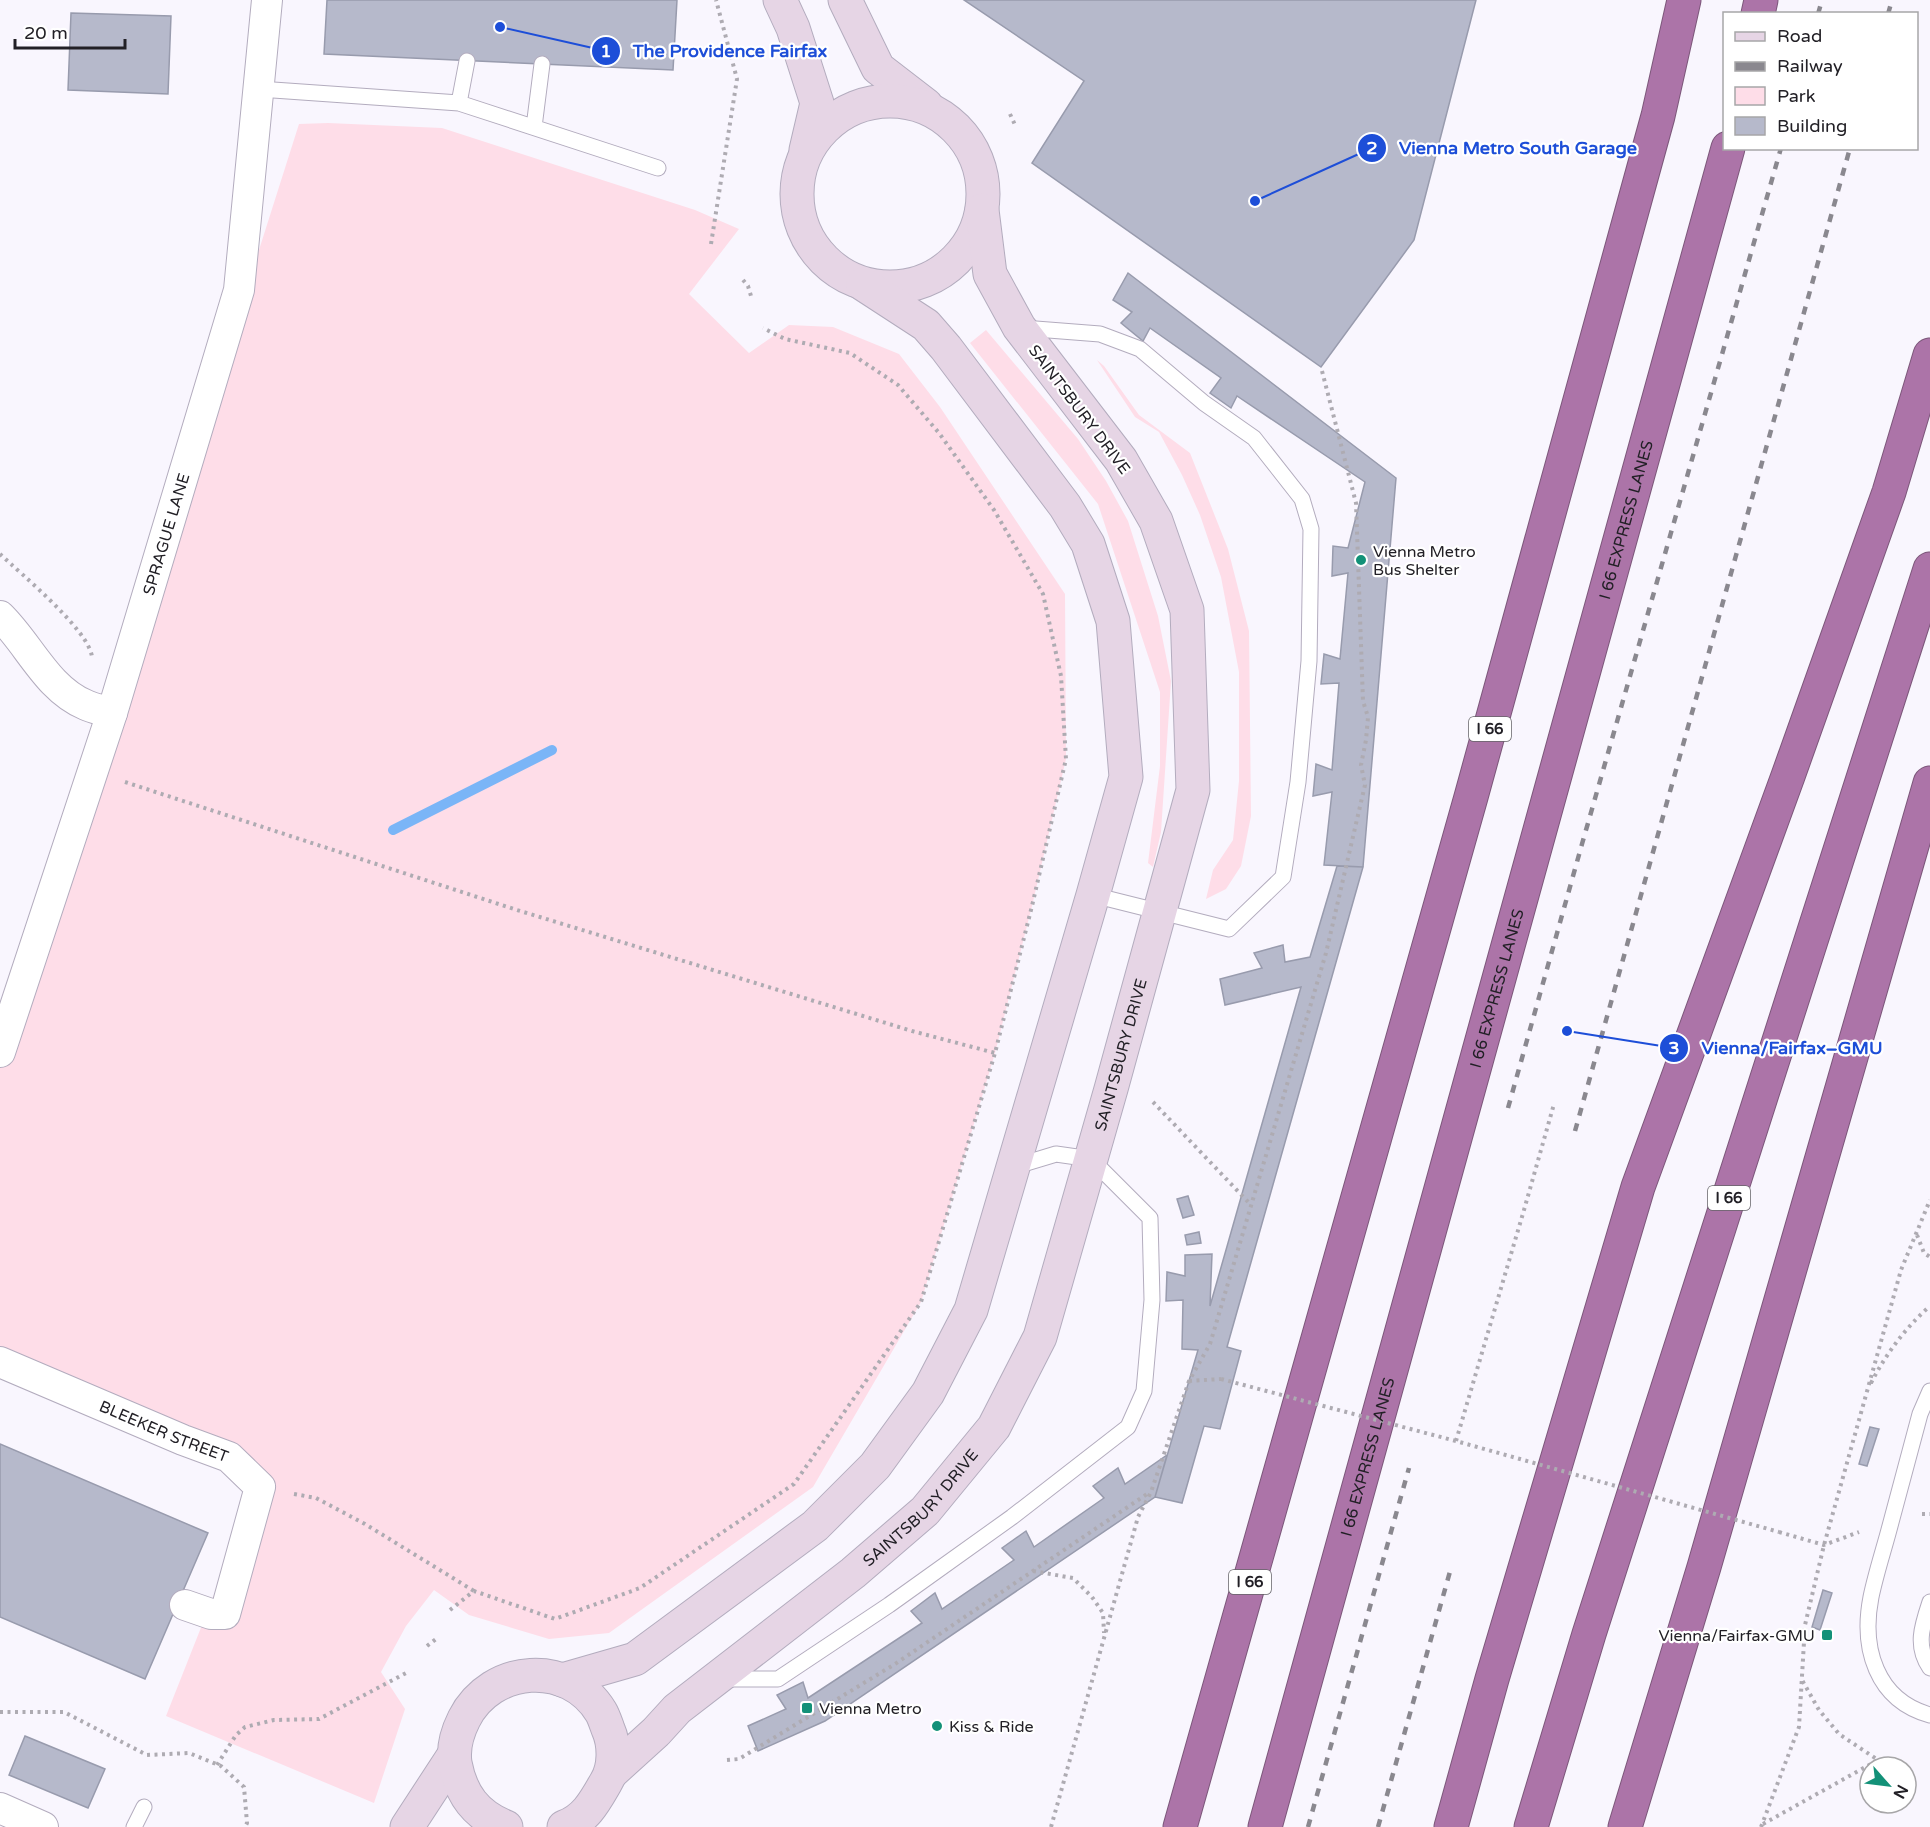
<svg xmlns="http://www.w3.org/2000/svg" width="1930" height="1827" font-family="'Varela Round',sans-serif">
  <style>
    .green { fill: #fedde8 }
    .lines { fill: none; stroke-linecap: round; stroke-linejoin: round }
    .stream { stroke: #7ab5f7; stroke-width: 10 }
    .building { fill: #b6b9cb; stroke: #989bad; stroke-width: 1.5 }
    .lane-casing { stroke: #b3acbe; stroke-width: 17 }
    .street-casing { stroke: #b3acbe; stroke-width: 32 }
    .secondary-casing { stroke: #b3acbe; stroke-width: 35 }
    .highway-casing { stroke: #7c577a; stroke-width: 35 }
    .path { stroke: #aeabb2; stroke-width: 4; stroke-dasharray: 3 4.5; stroke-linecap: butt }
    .lane { stroke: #fff; stroke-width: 15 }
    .street { stroke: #fff; stroke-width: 30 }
    .secondary { stroke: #e6d5e5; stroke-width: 33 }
    .highway { stroke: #ac74a8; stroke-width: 33 }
    .rail { stroke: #8a888f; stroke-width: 4.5; stroke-dasharray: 8 8; stroke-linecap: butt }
    .path-bridge { stroke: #aeabb2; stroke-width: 4; stroke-dasharray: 3 4.5; stroke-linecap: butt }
    .poi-dot { fill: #139178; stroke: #fff; stroke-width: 2 }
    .labels { text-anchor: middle; stroke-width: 4.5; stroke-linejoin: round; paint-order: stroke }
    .shield { fill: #fff; stroke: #646367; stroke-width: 1.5 }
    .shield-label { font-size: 15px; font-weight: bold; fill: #222026 }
    .street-label { font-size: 16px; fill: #222026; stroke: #fff }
    .poi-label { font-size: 16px; fill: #222026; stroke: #fff; text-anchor: start }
    .leader { fill: none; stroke: #1d4ed8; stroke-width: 2 }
    .callout-dot { fill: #1d4ed8; stroke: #fff; stroke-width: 2 }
    .mark-label { font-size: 18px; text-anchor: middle; font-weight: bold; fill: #fff }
    .callout-label { font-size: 18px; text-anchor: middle; font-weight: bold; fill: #1d4ed8; stroke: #fff; stroke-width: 4.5; stroke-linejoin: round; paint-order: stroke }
  </style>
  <rect width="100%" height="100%" fill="#f9f6fe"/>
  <!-- green -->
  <path class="green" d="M328,123L442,128L695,210L739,229L689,294L749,353L789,325L833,327L899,354L940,407L1065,594L1066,759L1032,906L995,1053L921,1302L813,1487L609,1633L549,1639L469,1615L434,1590L406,1626L381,1672L405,1709L374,1803L166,1716L261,1476L0,1363V1056L112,713L299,124Z
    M986,330L1078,439L1106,481L1128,521L1158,616L1171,681L1161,832L1153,867L1148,863L1160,766V692L1098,504L970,343Z
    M1097,360L1104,366L1139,415L1190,453L1228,549L1249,631L1251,816L1241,866L1226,889L1206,899L1213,870L1233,840L1239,781V672L1221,577L1200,515L1182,475L1159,432L1135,417Z"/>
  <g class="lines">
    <!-- stream -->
    <path class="stream" d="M393,830L552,750"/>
  </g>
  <!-- building -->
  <path class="building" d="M327,0H677L673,70L324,54Z
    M964,0H1476L1414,240L1321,367L1032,163L1084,81Z
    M71,13L171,16L168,94L68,90Z
    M1128,273L1396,478L1363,867L1324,865L1332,792L1313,796L1316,764L1332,770L1339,683L1321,684L1324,654L1340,659L1348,573L1332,576L1333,546L1348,548L1365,482L1237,396L1231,408L1210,393L1221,378L1150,328L1143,341L1121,323L1132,312L1113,300Z
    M1337,866L1363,867L1227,1347L1241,1351L1220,1429L1204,1426L1182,1503L1155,1497L1198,1350L1182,1349L1183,1300L1166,1301L1167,1272L1185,1276V1255L1212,1254L1210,1306L1301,987L1225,1005L1220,979L1262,968L1254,953L1283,945L1285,962L1310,957Z
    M1188,1196L1194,1215L1183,1218L1177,1199Z
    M1199,1232L1201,1243L1187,1245L1185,1235Z
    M1870,1427L1879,1429L1867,1466L1859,1464Z
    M0,1444L208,1533L145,1679L0,1617Z
    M1167,1455L1155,1497L825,1721L758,1751L748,1726L786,1709L777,1695L803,1682L808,1698L922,1623L911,1611L935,1593L942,1609L1014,1560L1002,1548L1026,1531L1034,1547L1104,1498L1093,1486L1118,1468L1125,1484Z
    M1823,1590L1832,1593L1820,1630L1812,1627Z
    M25,1736L105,1769L88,1808L9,1775Z"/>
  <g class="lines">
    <!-- lane casing -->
    <g class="lane-casing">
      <path id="lane" d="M259,89L459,103L658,168
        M459,103L467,61
        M534,127L542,64
        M1023,328L1100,334L1140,349L1204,403L1254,438L1302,499L1311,529L1309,661L1298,782L1283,877L1229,929L1093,895
        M1930,1391L1920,1414C1910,1451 1900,1489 1890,1526C1884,1549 1876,1573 1871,1597C1861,1648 1876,1700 1930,1715
        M1930,1602C1922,1626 1915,1646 1930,1668
        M724,1679H778L889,1605L1012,1517L1128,1427L1144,1391L1152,1300L1150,1218L1091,1159L1056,1154L1013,1167
        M134,1827L144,1807"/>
    </g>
    <!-- street casing -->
    <g class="street-casing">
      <g id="street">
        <path d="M0,616C29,644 47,689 86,705C94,709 104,710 112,713"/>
        <path id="s1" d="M0,1052L112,713L239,290L267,0"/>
        <path id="s2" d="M0,1362L183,1440L229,1457L260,1487L225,1614H211L185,1605"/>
        <path d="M0,1808L43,1827"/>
      </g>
    </g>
    <!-- secondary casing -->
    <g class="secondary-casing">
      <g id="secondary">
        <path d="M780,0L793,28L817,103L806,150"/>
        <path d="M845,0L878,68L926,105"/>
        <circle cx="890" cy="194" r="93"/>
        <path d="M562,1680L635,1659L815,1526L875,1466L928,1393L971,1310L1093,895L1126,777L1113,621L1088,544L1065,506L946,348L926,325L863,284"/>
        <path id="s3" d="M613,1771L656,1732L677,1709L853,1573L925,1511L994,1427L1040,1337L1111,1089L1193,790L1187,610L1156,521L1121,460L1019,327L990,274L982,210"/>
        <path d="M407,1827L454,1755"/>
        <path d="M506,1827C476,1815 461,1795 455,1763C453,1749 457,1733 464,1719C491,1665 569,1659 601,1712C604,1717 606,1724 608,1729C615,1745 615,1767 606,1782C595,1801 586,1819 564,1827"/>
      </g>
    </g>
    <!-- highway casing -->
    <g class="highway-casing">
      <g id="highway">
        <path d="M1758,14L1761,0"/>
        <path d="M1180,1827L1471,797L1658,116L1684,0"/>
        <path id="s4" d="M1265,1827L1728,148"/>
        <path d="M1451,1827L1492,1679L1638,1187L1788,776L1889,492L1930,355"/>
        <path d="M1531,1827L1589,1634L1930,569"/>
        <path d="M1625,1827L1704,1567L1930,783"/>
      </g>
    </g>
    <!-- path -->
    <path class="path" d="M1010,114L1016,127
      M711,244L737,79L716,0
      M743,280L748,286L751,296
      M0,554C21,574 89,630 92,657
      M125,782L517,910L912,1031L995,1053
      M1153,1102L1251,1205
      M1917,1235L1924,1253L1930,1257
      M1189,1381L1221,1379
      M1871,1383C1886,1354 1905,1328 1930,1306
      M1456,1441L1524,1210L1554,1104
      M294,1494L316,1498L365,1524L474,1591
      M1922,1514H1930
      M1779,1532L1824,1545L1859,1532
      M1033,1571L1073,1578L1092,1597L1103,1613L1104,1633
      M450,1610L474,1591L555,1619L640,1588L794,1484L921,1302L995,1053L1032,906L1066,759L1061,676L1043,594L994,510L939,433L898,385L850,353L785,339L763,328
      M427,1646L436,1639
      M0,1712H64L147,1755L189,1753L221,1766L244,1787L247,1823L245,1827
      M727,1760L739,1759L895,1664L1150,1492
      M217,1765L236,1735L245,1727L274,1720L319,1719L406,1673
      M1763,1824L1878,1760L1839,1734L1819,1710L1802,1680
      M1051,1827L1138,1517L1151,1492L1189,1381L1210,1344L1326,953L1365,785L1361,765L1366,740L1368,717L1363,701L1356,503L1321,367
      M1761,1827L1799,1727L1805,1625L1824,1545L1901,1270L1930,1200"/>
    <!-- lane -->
    <use href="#lane" class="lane"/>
    <!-- street -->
    <use href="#street" class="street"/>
    <!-- secondary -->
    <use href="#secondary" class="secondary"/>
    <!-- highway -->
    <use href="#highway" class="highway"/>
    <!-- rail -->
    <path class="rail" d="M1818,14L1822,0
      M1888,14L1892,0
      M1508,1108L1582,844L1781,148
      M1575,1131L1850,148
      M1308,1827L1409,1468
      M1378,1827L1451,1568"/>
    <!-- path-bridge -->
    <path class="path-bridge" d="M1221,1379L1456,1441L1779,1532"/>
  </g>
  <!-- markers -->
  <g class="poi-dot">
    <circle cx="1361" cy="560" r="6"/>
    <rect x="1821" y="1629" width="12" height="12" rx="3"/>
    <rect x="801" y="1702" width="12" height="12" rx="3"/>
    <circle cx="937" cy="1726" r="6"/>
  </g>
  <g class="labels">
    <!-- shield labels -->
    <g class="shield">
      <rect x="1469" y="717" width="42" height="24" rx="4.5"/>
      <rect x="1708" y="1186" width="42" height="24" rx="4.5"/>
      <rect x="1229" y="1570" width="42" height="24" rx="4.5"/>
    </g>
    <g class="shield-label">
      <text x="1490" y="734">I 66</text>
      <text x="1729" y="1203">I 66</text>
      <text x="1250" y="1587">I 66</text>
    </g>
    <!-- street labels -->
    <g class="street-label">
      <text transform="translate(1080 409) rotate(53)" y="6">SAINTSBURY DRIVE</text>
      <text dy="6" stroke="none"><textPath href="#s4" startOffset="1356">I 66 EXPRESS LANES</textPath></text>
      <text dy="6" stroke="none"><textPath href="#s1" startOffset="544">SPRAGUE LANE</textPath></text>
      <text dy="6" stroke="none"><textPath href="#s4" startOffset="870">I 66 EXPRESS LANES</textPath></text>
      <text dy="6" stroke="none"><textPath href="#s3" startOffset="910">SAINTSBURY DRIVE</textPath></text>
      <text dy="6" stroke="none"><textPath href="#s2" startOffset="178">BLEEKER STREET</textPath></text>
      <text dy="6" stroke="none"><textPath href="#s4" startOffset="384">I 66 EXPRESS LANES</textPath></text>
      <text dy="6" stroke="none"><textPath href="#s3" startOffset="406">SAINTSBURY DRIVE</textPath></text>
    </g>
    <!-- poi labels -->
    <g class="poi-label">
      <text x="1373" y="557">Vienna Metro<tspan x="1373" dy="18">Bus Shelter</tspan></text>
      <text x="1815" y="1641" text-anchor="end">Vienna/Fairfax-GMU</text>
      <text x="819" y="1714">Vienna Metro</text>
      <text x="949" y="1732">Kiss &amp; Ride</text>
    </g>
  </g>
  <!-- callouts -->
  <path class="leader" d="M500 27L606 51M1255 201L1372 148M1567 1031L1674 1048"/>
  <g class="callout-dot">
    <circle cx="500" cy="27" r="6"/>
    <circle cx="1255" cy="201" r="6"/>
    <circle cx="1567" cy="1031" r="6"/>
    <circle cx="606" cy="51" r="15"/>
    <circle cx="1372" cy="148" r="15"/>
    <circle cx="1674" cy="1048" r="15"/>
  </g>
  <g class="mark-label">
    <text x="606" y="57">1</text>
    <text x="1372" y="154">2</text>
    <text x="1674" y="1054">3</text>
  </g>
  <g class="callout-label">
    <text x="730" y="57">The Providence Fairfax</text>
    <text x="1518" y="154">Vienna Metro South Garage</text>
    <text x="1792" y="1054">Vienna/Fairfax–GMU</text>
  </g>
  <!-- legend -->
  <rect x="1723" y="12" width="195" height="138" fill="#ffffff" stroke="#a7a6a8" stroke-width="1.5"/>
  <rect x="1735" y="32" width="30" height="9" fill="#e6d5e5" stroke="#a7a6a8" stroke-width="1.5"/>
  <text x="1777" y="42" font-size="18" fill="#222026">Road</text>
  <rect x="1735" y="62" width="30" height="9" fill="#8a888f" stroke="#a7a6a8" stroke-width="1.5"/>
  <text x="1777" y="72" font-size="18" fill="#222026">Railway</text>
  <rect x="1735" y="87" width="30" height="18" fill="#fedde8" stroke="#a7a6a8" stroke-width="1.5"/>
  <text x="1777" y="102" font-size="18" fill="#222026">Park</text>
  <rect x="1735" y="117" width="30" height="18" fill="#b6b9cb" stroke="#a7a6a8" stroke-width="1.5"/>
  <text x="1777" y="132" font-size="18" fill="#222026">Building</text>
  <!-- north arrow -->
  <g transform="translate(1888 1785) rotate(118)"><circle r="28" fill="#ffffff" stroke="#a7a6a8" stroke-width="1.5"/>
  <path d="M0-4.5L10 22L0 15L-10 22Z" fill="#139178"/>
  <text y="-9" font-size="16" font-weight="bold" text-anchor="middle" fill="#222026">N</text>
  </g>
  <!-- scale -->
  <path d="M15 39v9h110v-9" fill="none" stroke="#222026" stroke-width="3"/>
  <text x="24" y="39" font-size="18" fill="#222026" stroke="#ffffff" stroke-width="4.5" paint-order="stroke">20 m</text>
</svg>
